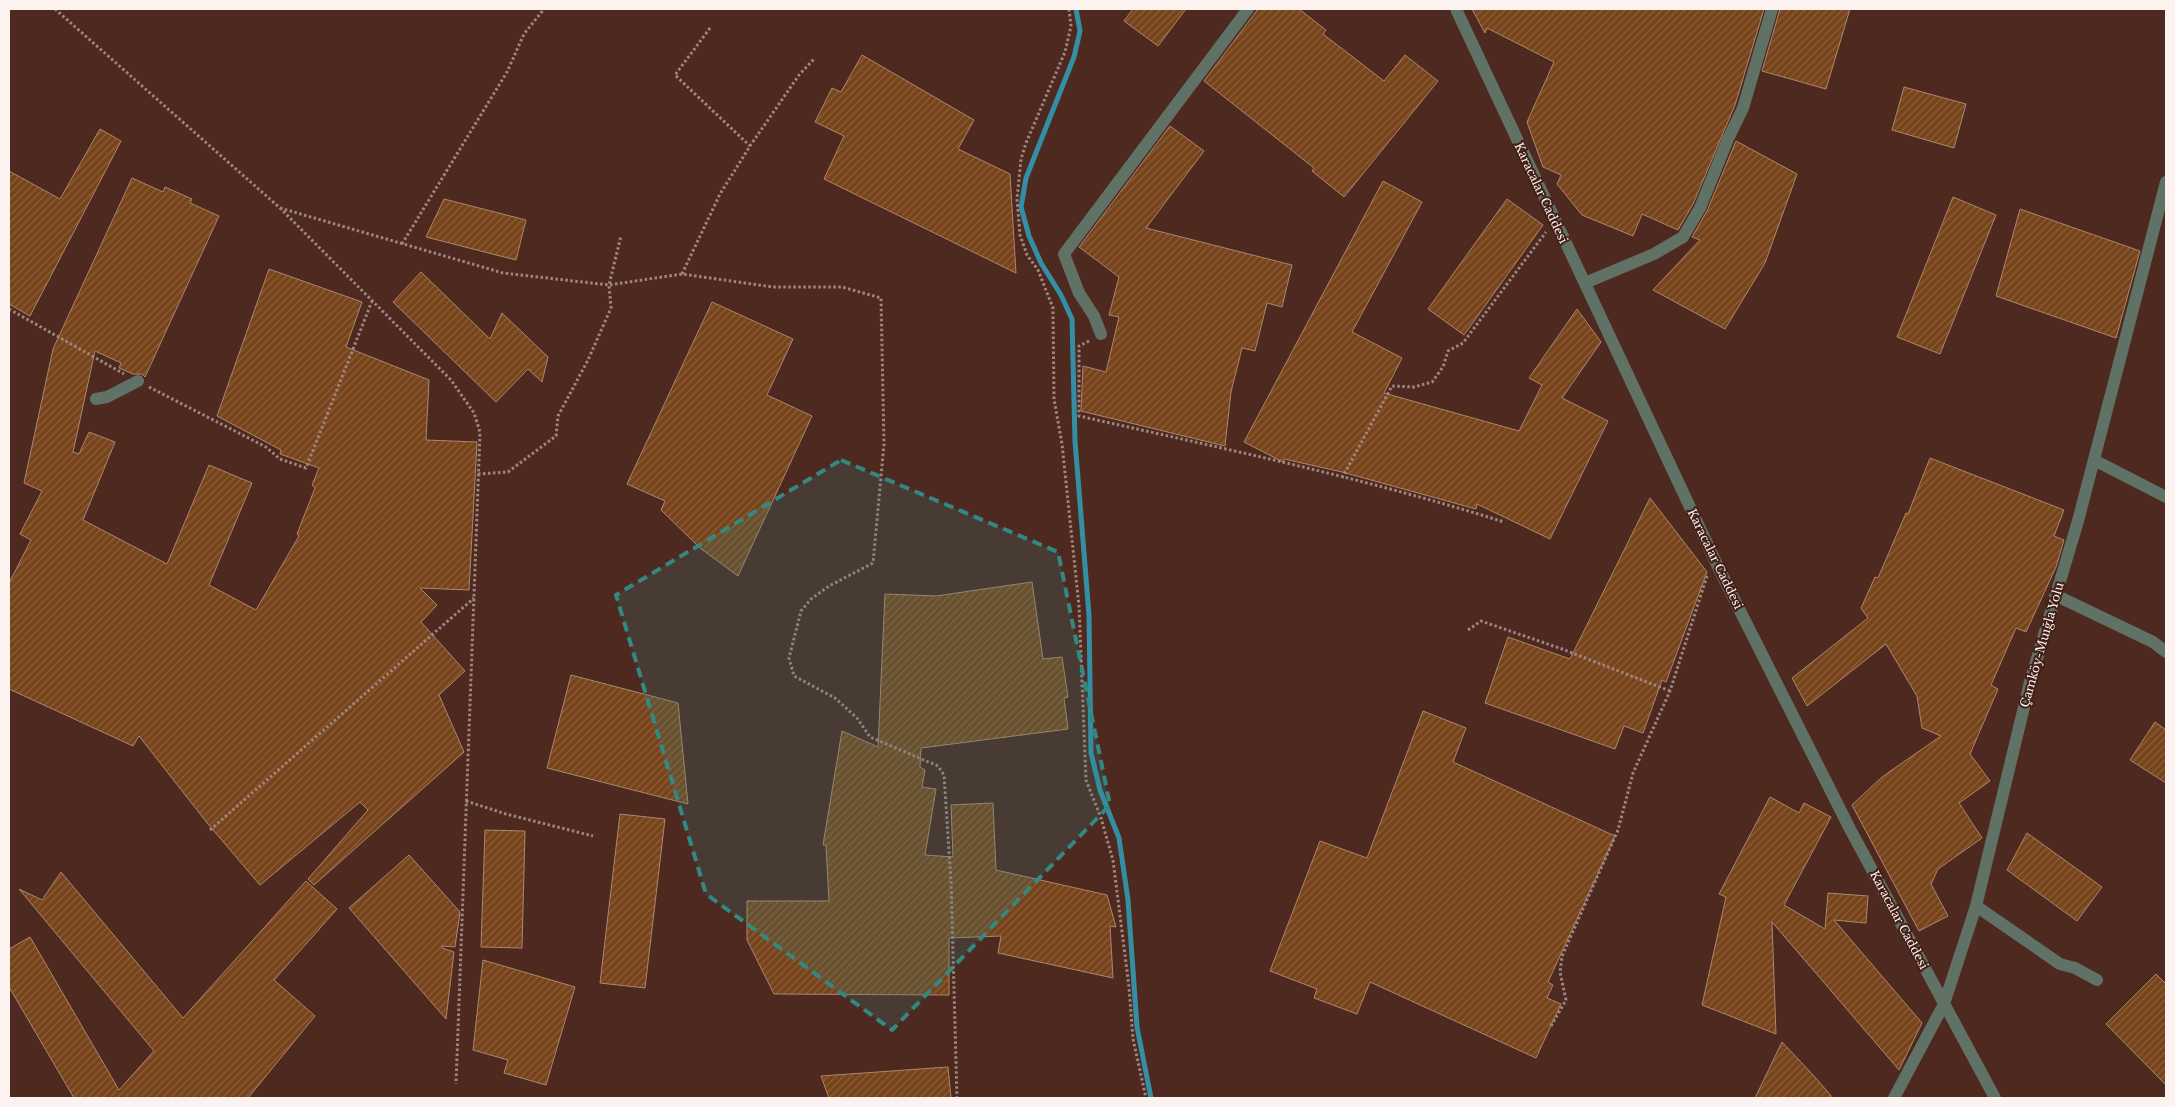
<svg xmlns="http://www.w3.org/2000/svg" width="2175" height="1107" font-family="'Libre Baskerville',serif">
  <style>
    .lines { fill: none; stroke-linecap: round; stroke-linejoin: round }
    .stream { stroke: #358fa4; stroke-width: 5 }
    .building { fill: url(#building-hatch); stroke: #ac876e }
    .path { stroke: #9f8781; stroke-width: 3; stroke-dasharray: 2.5 2.5; stroke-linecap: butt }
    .minor { stroke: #607166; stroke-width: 12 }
    .marked { fill: #338981; fill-opacity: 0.2; stroke: #338981; stroke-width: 4; stroke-dasharray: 10 6; stroke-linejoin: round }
    .labels { text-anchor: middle; stroke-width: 4; stroke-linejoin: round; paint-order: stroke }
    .street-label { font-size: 12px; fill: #fcf2ef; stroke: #421f16 }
  </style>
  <defs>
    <pattern id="building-hatch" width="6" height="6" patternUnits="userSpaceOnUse" patternTransform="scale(1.25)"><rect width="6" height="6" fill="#77431a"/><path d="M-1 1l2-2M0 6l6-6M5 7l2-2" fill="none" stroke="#8b5f3c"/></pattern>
  </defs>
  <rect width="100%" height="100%" fill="#4e2920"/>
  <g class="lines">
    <!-- stream -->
    <path class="stream" d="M1076,9L1080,31L1074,57L1026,178L1021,207L1029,236L1041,263L1061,295L1072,319L1075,441L1089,615L1091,753L1100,790L1119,838L1128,900L1137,1027L1151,1098"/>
  </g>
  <!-- building -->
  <path class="building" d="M1133,9H1186L1158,46L1124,21Z
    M1258,9H1299L1326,30L1323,34L1384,81L1405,55L1438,81L1344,197L1312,171L1314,168L1204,81Z
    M1472,9H1764L1735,105L1693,204L1678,230L1642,214L1633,236L1582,215L1557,184L1561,175L1543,167L1527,122L1554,62L1487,28L1485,33Z
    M1780,9H1850L1826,89L1762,71Z
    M862,55L974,120L958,149L1010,174L1016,273L824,179L844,136L815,122L832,88L841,92Z
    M1904,87L1966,104L1954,148L1892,130Z
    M1170,126L1204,151L1146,228L1292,265L1282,307L1267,303L1255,351L1242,348L1231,392L1225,446L1081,411L1083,366L1106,372L1119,317L1109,315L1119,277L1079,247Z
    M100,129L121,141L30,316L9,304V171L60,199Z
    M1736,141L1797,174L1765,263L1725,329L1653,290L1700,240L1692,237L1707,211Z
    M132,178L163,192L165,187L192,199L190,203L219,216L145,377L142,374H133L119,368L121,363L95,351L73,452L79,454L89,432L115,442L83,520L167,564L209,465L252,483L209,585L256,610L299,536L297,534L315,488L312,485L319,468L280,454L281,450L217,416L269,269L362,302L346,347L429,380L426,440L477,442L469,590L420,588L437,605L421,622L465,671L439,695L464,752L314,885L308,879L368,810L360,802L260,885L208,824L139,736L133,746L9,689V583L31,540L20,534L42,491L24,483L53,349Z
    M1383,181L1422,202L1352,332L1402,358L1384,393L1519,431L1542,385L1529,378L1577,309L1601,342L1562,398L1608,421L1550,539L1477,504L1476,509L1342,472L1284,459L1283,462L1244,442Z
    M1953,197L1996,215L1940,354L1897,337Z
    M444,199L526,220L516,260L426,237Z
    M1507,199L1543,225L1464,335L1428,309Z
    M2020,209L2140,251L2116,338L1996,296Z
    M421,272L490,339L502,313L548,357L542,382L528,369L496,402L393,302Z
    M712,302L793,339L767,395L812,416L738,576L700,548L661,510L665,501L627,484Z
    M1930,458L2064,510L2054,536L2064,540L2056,567L2026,632L2016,628L1991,685L1998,689L1970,754L1990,781L1959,803L1982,838L1938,869L1931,884L1948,916L1919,931L1852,805L1882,777L1941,736L1922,728L1917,696L1886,644L1807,706L1792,678L1868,618L1861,608L1875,577L1878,578L1906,513L1908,514Z
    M1650,498L1707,572L1666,682L1662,680L1643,733L1624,726L1615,749L1485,703L1508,637L1570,659Z
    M1032,582L1043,659L1062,657L1068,697L1064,698L1068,729L921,748L920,767L925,770L922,787L936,789L925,855L953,857L951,805L993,803L996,870L1107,895L1116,927L1110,926L1113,978L998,953L1001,936L949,938V995L774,994L747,940V901H829L826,845H823L842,731L878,747L885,594L936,596Z
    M571,675L678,703L688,804L547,768Z
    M1423,711L1466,728L1453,762L1615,836L1548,982L1553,985L1547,998L1561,1004L1536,1058L1370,982L1357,1014L1314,998L1317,989L1270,971L1320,841L1367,858Z
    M2155,722L2166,730V783L2130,760Z
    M1770,797L1799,813L1804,803L1831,817L1784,905L1825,929L1828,893L1868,896L1866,923L1834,920L1922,1023L1899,1070L1772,922L1776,1034L1702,1005L1726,897L1719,894Z
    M620,814L665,819L645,988L600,983Z
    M485,830L525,831L522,948L481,947Z
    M2027,833L2102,887L2077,921L2007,870Z
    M409,855L460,912L455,947L442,946V948L454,952L446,1019L349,908Z
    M61,872L183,1018L306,881L337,909L274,980L315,1016L248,1098H74L9,987V949L30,937L119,1090L154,1051L19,889L42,900Z
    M483,960L575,987L546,1085L504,1073L508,1060L473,1050Z
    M2156,974L2166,984V1085L2106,1024Z
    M1782,1042L1814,1076L1833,1098H1755Z
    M948,1067L951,1098H829L821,1076Z"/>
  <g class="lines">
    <!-- path -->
    <path class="path" d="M55,9L280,208L451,380L474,413L480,432L456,1084
      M1069,9L1071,26L1065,52L1026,143L1021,159L1017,199L1020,235L1027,255L1038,270L1053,308L1054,399L1062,444L1079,606L1086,780L1101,818L1113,860L1129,987L1133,1039L1146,1098
      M710,28L675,75L750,146
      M280,208L503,273L609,285L682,274L773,287H842L881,298L884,444L873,563L829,586L811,599L801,611L789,658L794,676L835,698L857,718L870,737L938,766L944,775L951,881L957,1098
      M402,244L507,72L524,34L544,9
      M682,274L720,194L750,146L799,75L814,59
      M9,309L124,374
      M1089,341L1079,346V416C1221,448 1365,478 1504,522
      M149,387L266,447L280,459L306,468L372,301
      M478,474L508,472L556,436L558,416L588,360L611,308L609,285L621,236
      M1342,478L1392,386L1414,387L1432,382L1443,367L1448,351L1463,343L1546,232
      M1468,630L1481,621L1562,649L1670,691
      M466,801L506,814L593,836
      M210,830L474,598
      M1551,1026L1566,1000L1560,972L1562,956L1618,830L1633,773L1670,691L1707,576"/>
    <!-- minor -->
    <path class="minor" d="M1456,9L1720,571L1850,829L1995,1098
      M1585,283L1654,254L1683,237L1700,208L1728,139L1743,108L1772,9
      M1101,334L1094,316L1079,293L1064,254L1248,9
      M96,399L107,397L138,381
      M2094,460L2166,497
      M2055,595L2153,642L2166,652
      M1976,906L2060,964L2075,968L2097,980
      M1894,1098L1944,1004L1976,906L2030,682L2078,521L2166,182"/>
  </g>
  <!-- marked area -->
  <path class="marked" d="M841,460L1058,552L1110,805L892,1030L706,894L616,595Z"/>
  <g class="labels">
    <!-- street labels -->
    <g class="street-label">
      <text transform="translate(1541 193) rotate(65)" y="4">Karacalar Caddesi</text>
      <text transform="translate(1715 559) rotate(64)" y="4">Karacalar Caddesi</text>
      <text transform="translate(2042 645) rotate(-74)" y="4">Çamköy-Muığla Yolu</text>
      <text transform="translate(1899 920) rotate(62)" y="4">Karacalar Caddesi</text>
    </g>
  </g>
  <!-- border -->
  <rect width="2175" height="1107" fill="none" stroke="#fcf2ef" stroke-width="20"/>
</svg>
